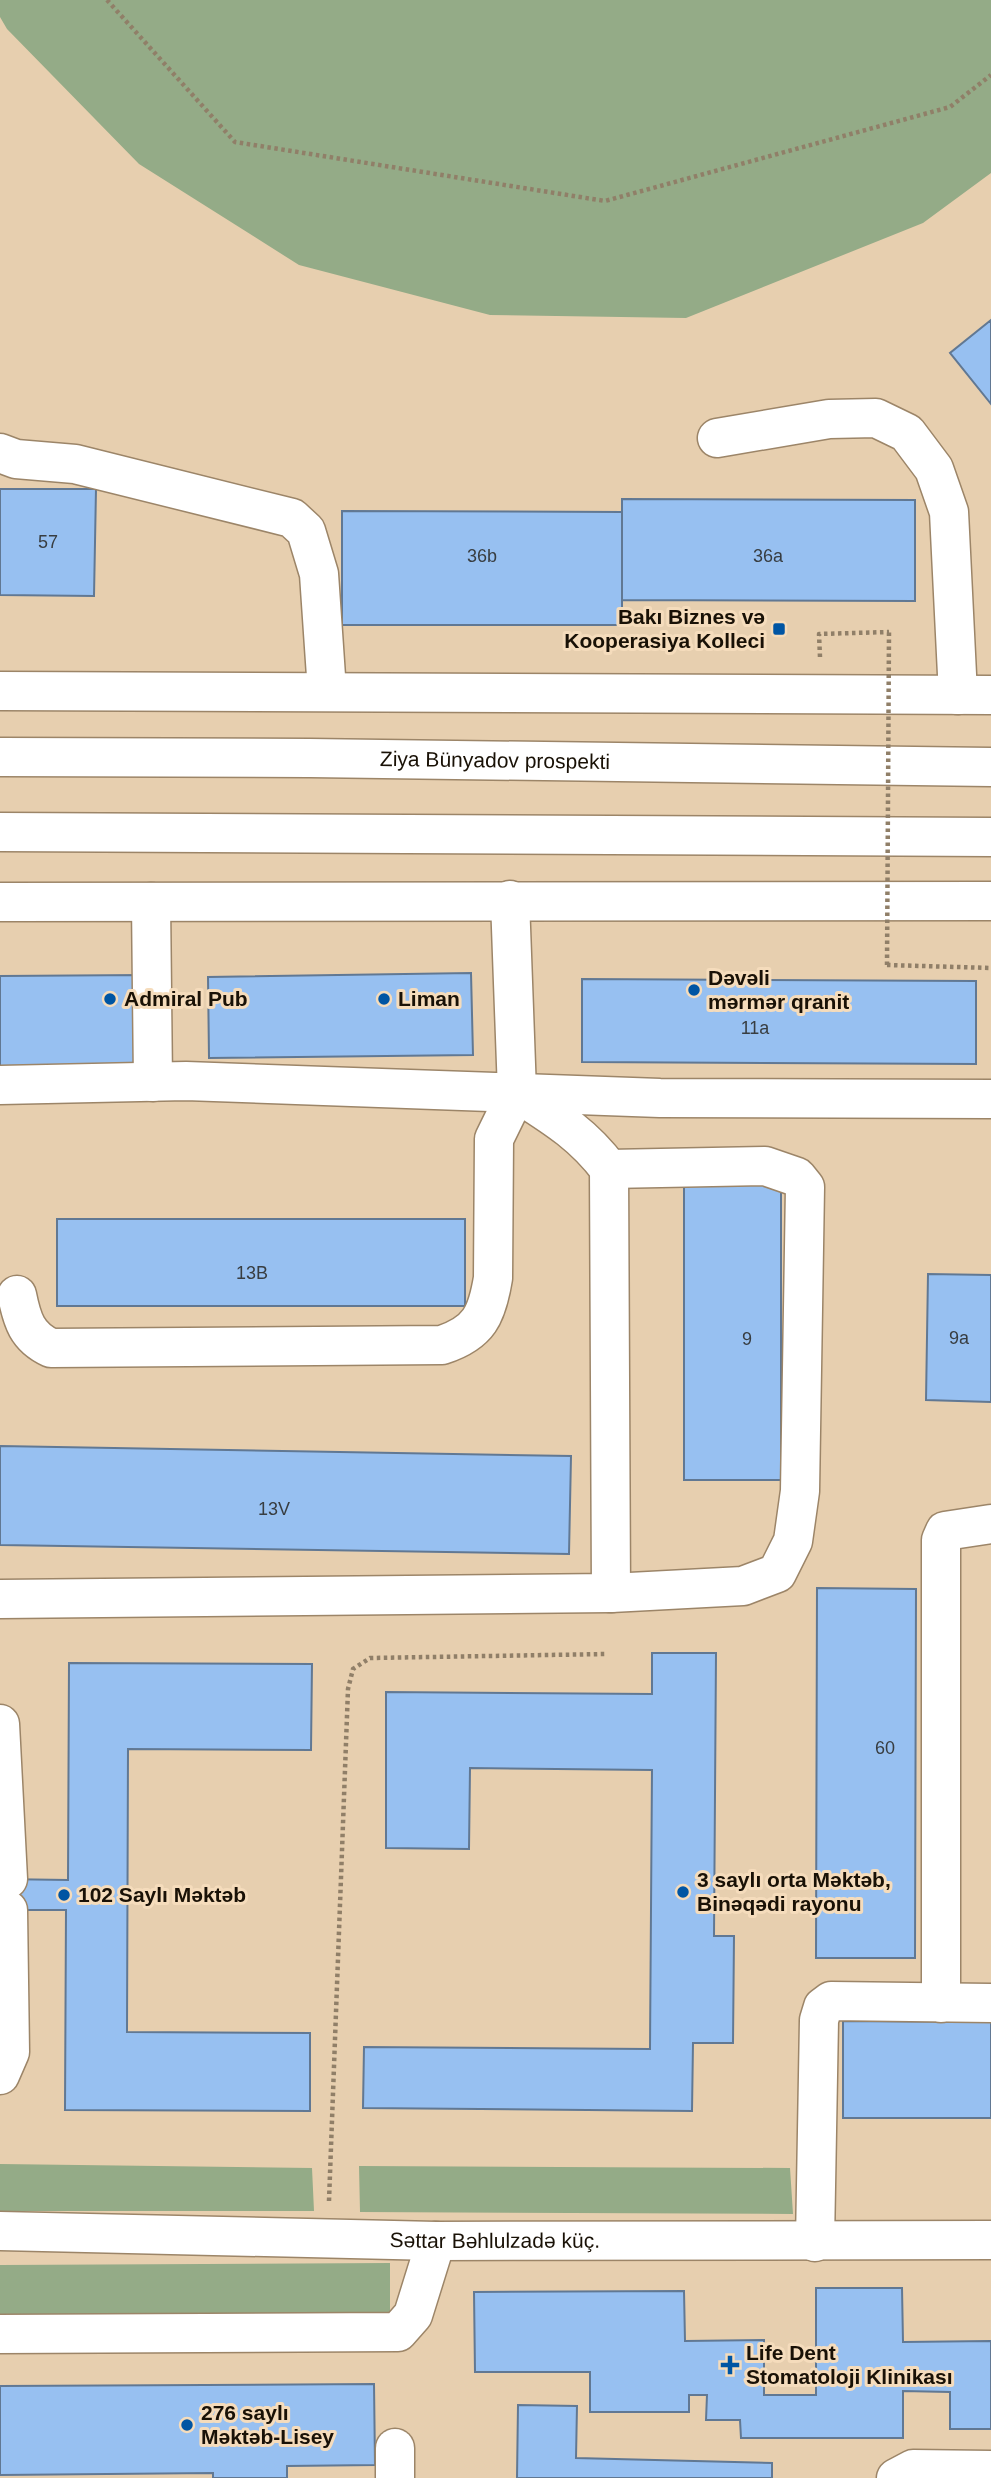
<svg xmlns="http://www.w3.org/2000/svg" width="991" height="2478" font-family="Helvetica,sans-serif">
  <style>
    .green { fill: #94ab87 }
    .building { fill: #97c0f1; stroke: #617893; stroke-width: 2 }
    .lines { fill: none; stroke-linecap: round; stroke-linejoin: round }
    .minor-casing { stroke: #9c8568; stroke-width: 41 }
    .major-casing { stroke: #9c8568; stroke-width: 41 }
    .path { stroke: #907f68; stroke-width: 4.5; stroke-dasharray: 3.5 3.5; stroke-linecap: butt }
    .minor { stroke: #fff; stroke-width: 38 }
    .major { stroke: #fff; stroke-width: 38 }
    .path-bridge { stroke: #907f68; stroke-width: 4.5; stroke-dasharray: 3.5 3.5; stroke-linecap: butt }
    .poi-dot { fill: #0055a3; stroke: #f5dcbc; stroke-width: 2.5 }
    .labels { text-anchor: middle; stroke-width: 6; stroke-linejoin: round; paint-order: stroke }
    .number-label { font-size: 18px; fill: #383d41 }
    .poi-label { font-size: 21px; font-weight: bold; fill: #191106; stroke: #f5dcbc; text-anchor: start }
    .street-label { font-size: 21px; fill: #191106; stroke: #f5dcbc }
  </style>
  <rect width="100%" height="100%" fill="#e7cfaf"/>
  <!-- green -->
  <path class="green" d="M0,0H991V173L923,223L686,318L490,315L299,265L139,164L7,29L0,17Z
    M0,2164L312,2168L314,2211H0Z
    M359,2166L790,2168L793,2214L360,2212Z
    M390,2263V2314L0,2316V2265Z"/>
  <!-- building -->
  <path class="building" d="M991,320V404L950,353Z
    M0,489H96L94,596L0,595Z
    M622,499L915,500V601L622,600Z
    M342,511L622,512V625H342Z
    M471,973L473,1055L209,1058L208,977Z
    M143,975V1066H0V976Z
    M582,979L976,981V1064L582,1062Z
    M684,1184H781V1480H684Z
    M57,1219H465V1306H57Z
    M928,1274L991,1275V1402L926,1400Z
    M0,1446L571,1456L569,1554L0,1545Z
    M817,1588L916,1589L915,1958H816Z
    M652,1653H716L714,1936H734L733,2043H693L692,2111L363,2108L364,2047L650,2049L652,1770L470,1768L469,1849L386,1848V1692L652,1694Z
    M69,1663L312,1664L311,1750L128,1749L127,2032L310,2033V2111L65,2110L66,1910H0V1879L68,1880Z
    M843,2021L991,2022V2118H843Z
    M816,2288H902L903,2342L991,2341V2429H950V2392L903,2391V2438H741L740,2420H706L707,2395H689V2412H590V2372H475L474,2292L684,2291L685,2341L764,2340V2395H816Z
    M374,2384L375,2465L287,2466V2478H213V2473L0,2475V2386Z
    M518,2405L577,2406L576,2458L772,2463V2478H517Z"/>
  <g class="lines">
    <!-- minor casing -->
    <g class="minor-casing">
      <g id="minor">
        <path d="M717,438L829,419L876,418L907,433L934,469L949,512L958,695"/>
        <path d="M0,453L16,459L75,464L292,518L306,531L319,574L327,691"/>
        <path d="M151,902L153,1082"/>
        <path d="M0,1085L186,1081L660,1098L991,1099"/>
        <path d="M517,1093C553,1116 583,1134 609,1169L611,1593"/>
        <path d="M17,1295C22,1320 27,1337 51,1348L442,1345C479,1333 487,1315 493,1278L494,1139L517,1092L510,900"/>
        <path d="M0,1599L611,1593L743,1586L777,1573L793,1541L800,1491L805,1187L797,1177L765,1166L609,1169"/>
        <path d="M0,1724L8,1879"/>
        <path d="M941,2003V1540L945,1531L991,1524"/>
        <path d="M0,2075L10,2052L8,1910"/>
        <path id="s1" d="M0,2231L436,2241L991,2240"/>
        <path d="M815,2242L819,2020L823,2007L831,2001L991,2003"/>
        <path d="M0,2334L398,2332L413,2315L436,2241"/>
        <path d="M395,2448V2478"/>
        <path d="M896,2478L913,2469L991,2470"/>
      </g>
    </g>
    <!-- major casing -->
    <g class="major-casing">
      <g id="major">
        <path d="M0,691L991,695"/>
        <path id="s2" d="M0,757L310,758L991,767"/>
        <path d="M0,832L991,837"/>
        <path d="M0,902L991,901"/>
      </g>
    </g>
    <!-- path -->
    <path class="path" d="M107,0L235,142L605,201L950,107L991,75
      M820,657L819,634L889,632
      M887,965L991,968
      M329,2201L348,1689L353,1669L370,1658L607,1654"/>
    <!-- minor -->
    <use href="#minor" class="minor"/>
    <!-- major -->
    <use href="#major" class="major"/>
    <!-- path-bridge -->
    <path class="path-bridge" d="M887,965L889,632"/>
  </g>
  <!-- markers -->
  <g class="poi-dot">
    <rect x="772" y="622" width="14" height="14" rx="3.5"/>
    <circle cx="694" cy="990" r="7"/>
    <circle cx="110" cy="999" r="7"/>
    <circle cx="384" cy="999" r="7"/>
    <circle cx="683" cy="1892" r="7"/>
    <circle cx="64" cy="1895" r="7"/>
    <path d="M726.5 2354.5h7v7h7v7h-7v7h-7v-7h-7v-7h7z"/>
    <circle cx="187" cy="2425" r="7"/>
  </g>
  <g class="labels">
    <!-- number labels -->
    <g class="number-label">
      <text x="48" y="548">57</text>
      <text x="482" y="562">36b</text>
      <text x="768" y="562">36a</text>
      <text x="755" y="1034">11a</text>
      <text x="252" y="1279">13B</text>
      <text x="959" y="1344">9a</text>
      <text x="747" y="1345">9</text>
      <text x="274" y="1515">13V</text>
      <text x="885" y="1754">60</text>
    </g>
    <!-- poi labels -->
    <g class="poi-label">
      <text x="765" y="624" text-anchor="end">Bakı Biznes və<tspan x="765" dy="24">Kooperasiya Kolleci</tspan></text>
      <text x="708" y="985">Dəvəli<tspan x="708" dy="24">mərmər qranit</tspan></text>
      <text x="124" y="1006">Admiral Pub</text>
      <text x="398" y="1006">Liman</text>
      <text x="697" y="1887">3 saylı orta Məktəb,<tspan x="697" dy="24">Binəqədi rayonu</tspan></text>
      <text x="78" y="1902">102 Saylı Məktəb</text>
      <text x="746" y="2360">Life Dent<tspan x="746" dy="24">Stomatoloji Klinikası</tspan></text>
      <text x="201" y="2420">276 saylı<tspan x="201" dy="24">Məktəb-Lisey</tspan></text>
    </g>
    <!-- street labels -->
    <g class="street-label">
      <text dy="7" stroke="none"><textPath href="#s2" startOffset="495">Ziya Bünyadov prospekti</textPath></text>
      <text dy="7" stroke="none"><textPath href="#s1" startOffset="495">Səttar Bəhlulzadə küç.</textPath></text>
    </g>
  </g>
</svg>
